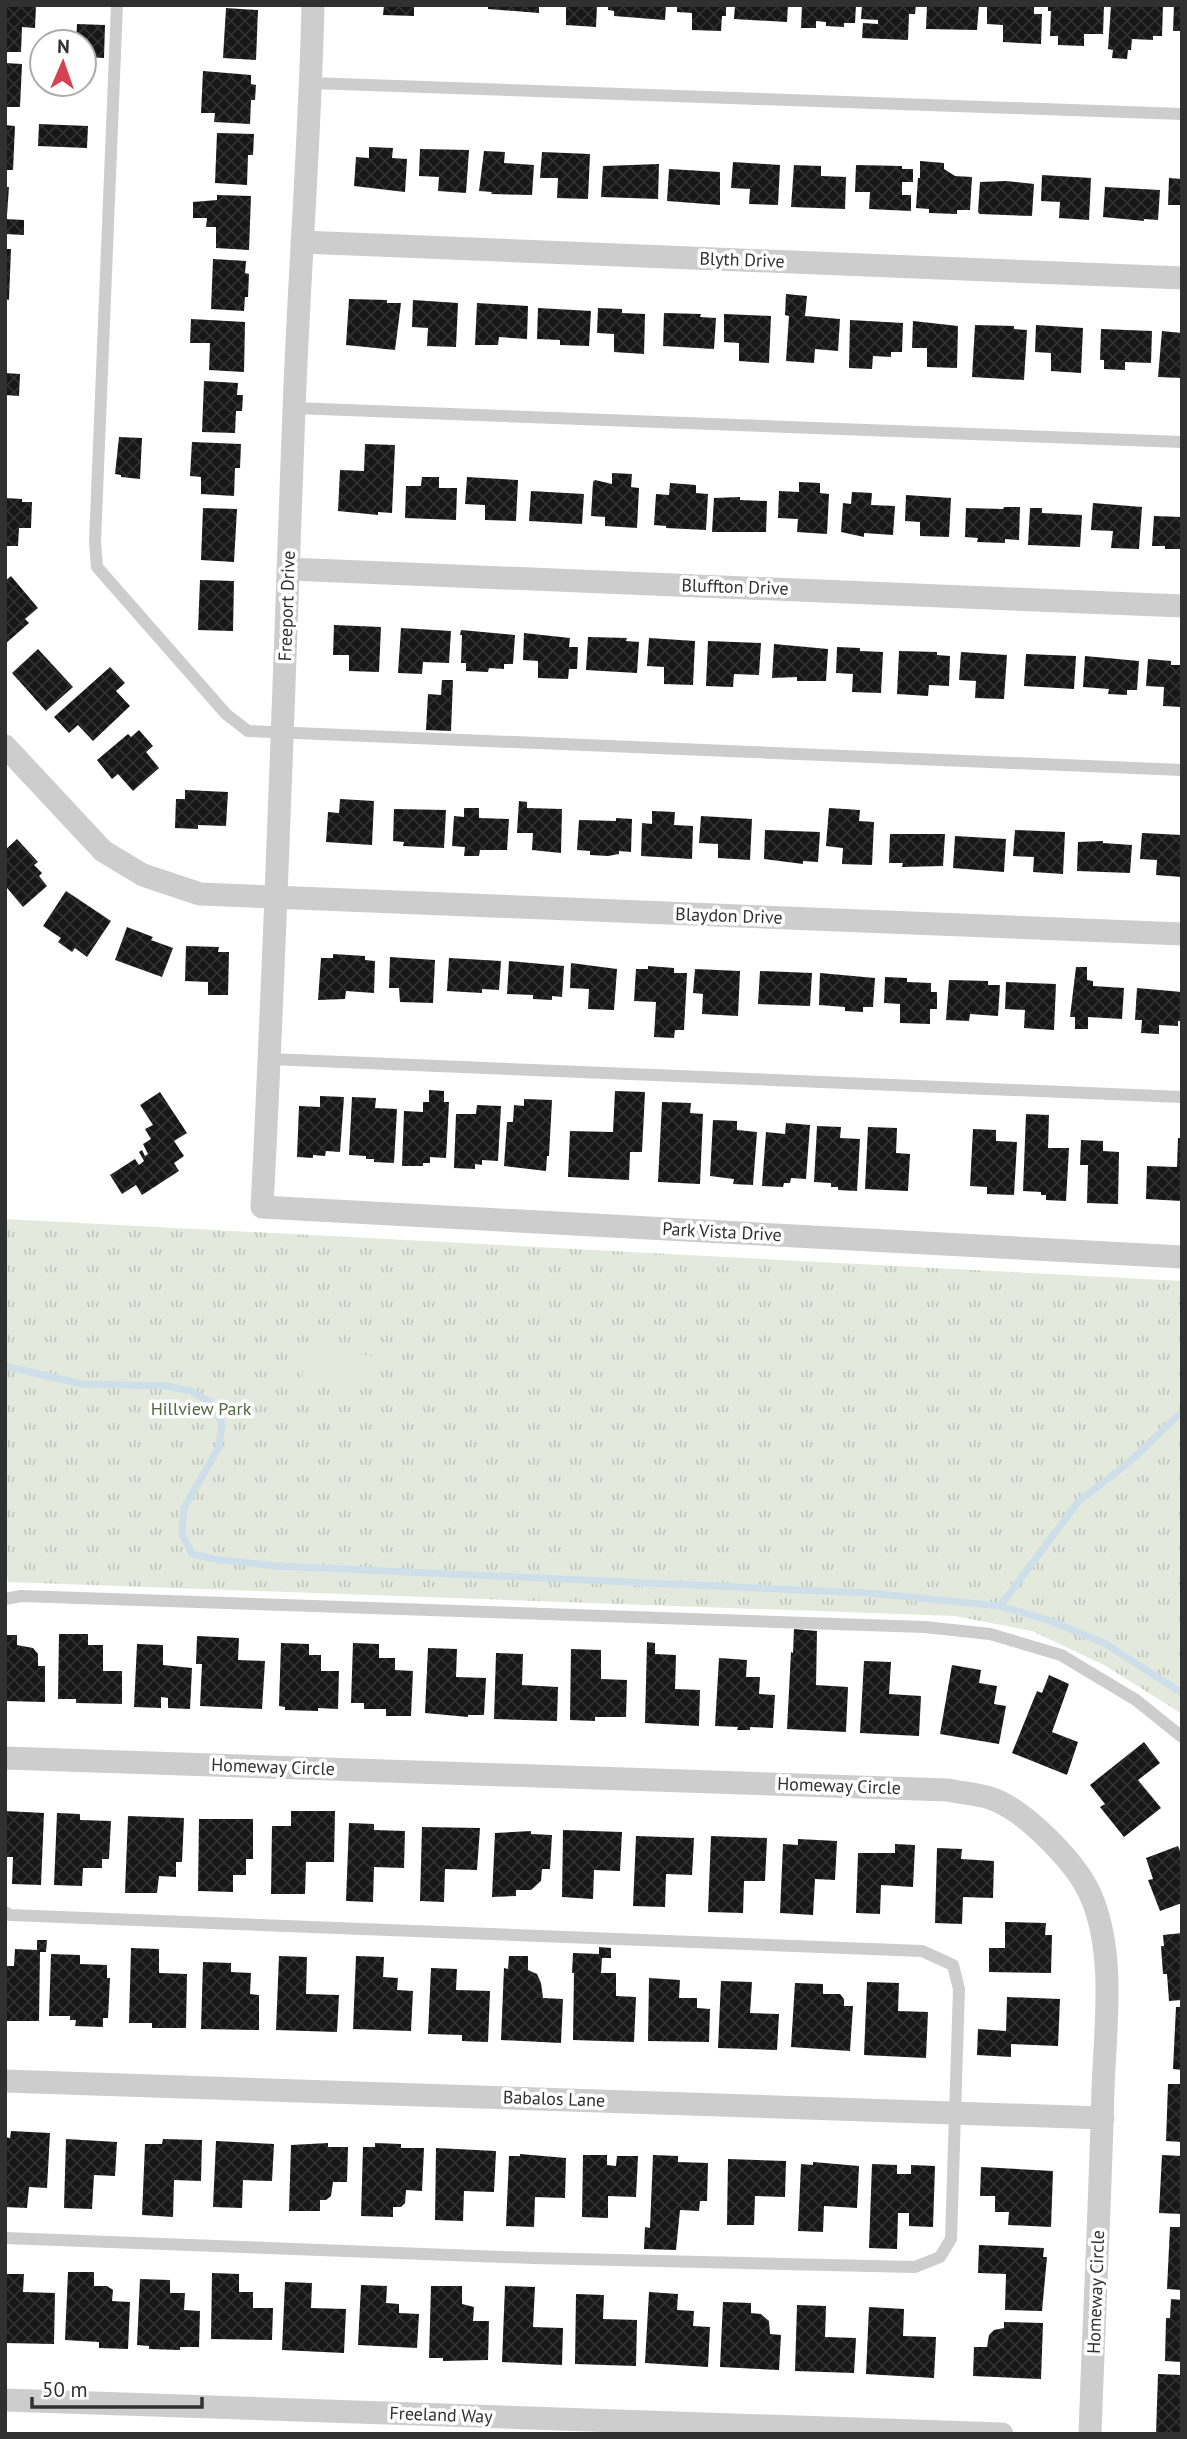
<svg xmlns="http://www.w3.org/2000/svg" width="1187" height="2439" font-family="'PT Sans',sans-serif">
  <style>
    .grass { fill: url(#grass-tufts) }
    .garden { fill: #e3e9dd }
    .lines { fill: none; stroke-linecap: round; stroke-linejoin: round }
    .stream { stroke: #cedfea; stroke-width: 7 }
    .building { fill: url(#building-cross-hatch) }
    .service { stroke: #cdcdcd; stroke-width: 12 }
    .minor { stroke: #cdcdcd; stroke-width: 23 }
    .labels { text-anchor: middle; stroke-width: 7; stroke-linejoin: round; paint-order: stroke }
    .street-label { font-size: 18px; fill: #303030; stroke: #fff }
    .park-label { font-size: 18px; fill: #546941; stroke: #fff }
  </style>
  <defs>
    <pattern id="grass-tufts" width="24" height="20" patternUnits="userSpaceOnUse" patternTransform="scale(1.75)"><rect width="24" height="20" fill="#e3e9dd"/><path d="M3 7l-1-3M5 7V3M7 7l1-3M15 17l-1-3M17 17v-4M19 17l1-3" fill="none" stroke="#c3c8be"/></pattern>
    <pattern id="building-cross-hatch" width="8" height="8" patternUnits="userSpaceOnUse" patternTransform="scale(1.75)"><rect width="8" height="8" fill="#171717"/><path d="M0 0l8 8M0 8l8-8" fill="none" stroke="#303030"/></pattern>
  </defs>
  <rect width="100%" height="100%" fill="#fff"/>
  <!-- grass -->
  <path class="grass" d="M5,1219L1182,1281V1714L1104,1665L1032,1631L955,1616L9,1582L5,1570Z"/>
  <!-- garden -->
  <path class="garden" d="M304,1351L375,1356L373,1386L302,1382Z"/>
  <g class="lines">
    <!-- stream -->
    <path class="stream" d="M5,1366L82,1384L166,1386L191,1391L210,1402L222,1423L219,1447L184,1508L182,1534L192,1554L219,1560L277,1566L868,1593L1000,1606L1048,1620L1104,1643L1182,1693
      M1000,1606L1078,1502L1127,1464L1182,1412"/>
  </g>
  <!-- building -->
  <path class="building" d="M5,5H36L35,28L22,27L21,52H5Z
    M384,5H414V16L383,15Z
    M488,5H539V13L488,9Z
    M566,5H597L596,27L566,25Z
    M608,5H666L665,20L614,16V11L608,10Z
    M677,5H726V16H722L721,31L692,30V13L677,12Z
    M735,5H788L787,22L734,19Z
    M802,5H856L855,23H844V27L826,26V22L816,21V28H801Z
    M862,5H916L915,14H909L908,40L862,38L863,23L878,24V20L861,19Z
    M927,5H979L977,30L926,29Z
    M987,5H1034V14H1042L1041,44L1003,42V25L987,24Z
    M1048,5H1104L1103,34H1084V46L1058,45V36H1050L1051,11H1048Z
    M1111,5L1163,6L1162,36H1153V40L1132,39L1131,50H1128L1127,59L1112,58L1113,50L1108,49Z
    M1174,5H1182V31H1173Z
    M226,8L258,10L256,60L223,58Z
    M77,24L105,25L104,58L84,57V42H76Z
    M5,63L22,64L20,107H5Z
    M203,71L251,75V84L256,85L255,100H251L250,124L214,122L215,113H201Z
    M39,124L88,126L87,148L38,146Z
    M5,125L15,126L13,170H5Z
    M217,133L254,134L253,155H248L247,185L215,183Z
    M369,147L393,148L392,158L407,159L405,192L354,186L356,157L369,158Z
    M420,149L469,150L466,193L438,191L439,177L419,176Z
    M484,151L505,152L504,163L534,165L532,195L491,194L492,192L479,191Z
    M542,152L590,154L588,199L557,198L558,178H540Z
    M920,161L944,163V169L955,176L972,177L970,210H957V214L929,213V209L916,208L918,178H920Z
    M733,162L780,165L778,205L749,204L750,189L731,188Z
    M659,164L658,199L601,197L603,166Z
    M794,165L821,166V176L846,177L845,209L791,207Z
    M856,165L902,166V169H913V182H902V195H911V211L869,209L870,192H855Z
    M669,169L720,172V205L667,201Z
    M1042,175L1091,178L1089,220L1059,218L1060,202L1041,201Z
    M1169,178L1182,179V205H1168Z
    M1006,181L1034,184L1032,216L980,214L978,212L980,182Z
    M5,187H9L7,215H5Z
    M1105,187L1160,190L1158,220L1144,219V221L1103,217Z
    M217,195L251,196L249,250L216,248V227H206L207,218H193V202L217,200Z
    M5,219L24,220V235L5,234Z
    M5,249H11L9,300L5,299Z
    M213,259L246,261L245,273L249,274L248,297H245L244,311L211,309Z
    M786,294L807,296L805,316L840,319L838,351L815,349L814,363L786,361L789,316L785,315Z
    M349,299L387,300V303H401L395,350L346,345Z
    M413,300L458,303L456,347L427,346L428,328L412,327Z
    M477,303L528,306L527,339L499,337L498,345H475Z
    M538,308L591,311L589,346L560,345V340L537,339Z
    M598,308L622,309V313L645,314L644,354L614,352V334L597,333Z
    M664,313L701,314L700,317L716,318L714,349L663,346Z
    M724,314L771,316L769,363L739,361V343L724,342Z
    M191,319L245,322L244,372L209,370L210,343H190Z
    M850,320L903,323L902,352H891V357L873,356L872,369L849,368Z
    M913,321L958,326L957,368L927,367V348H912Z
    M975,325L1014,326V329L1027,330L1024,380L972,377Z
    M1036,325L1083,328L1081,373L1051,371V353L1035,352Z
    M1101,329L1152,331L1151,363L1125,362V370L1104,369V360H1100Z
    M1162,331L1182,333V378L1158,377Z
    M5,373L20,374L19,396L5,395Z
    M204,381L238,383L237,395H243L242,411H236L235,433L202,432Z
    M119,437L142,438L140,479L121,477V475L115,474Z
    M192,442L241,444L240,468H235L234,496L201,494V477L190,476Z
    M365,444L395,445L392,513L378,512V515L338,511L340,470L364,471Z
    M612,473L632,474L631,487L639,488L637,528L605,526V517L591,516L593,482L595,480L612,484Z
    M422,477H439V488H457L456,520L405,518L406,486H421Z
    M467,477L518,480L516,521L485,520V505L465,504Z
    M799,482L820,483V493L829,494L827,534L797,532L798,519L778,518L779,491L799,492Z
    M670,483L696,485V493L708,494L706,530L666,528V526L654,525L656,494L669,495Z
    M531,491L584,494L582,524L529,521Z
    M852,492L872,493L871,505L895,506L893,535L864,533V537L841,532L843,503L851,504Z
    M906,495L951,498L949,537L920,536V522L905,521Z
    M740,497V500L767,501L766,532H712L714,498Z
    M5,498L22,499V502H32L31,528H19L18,546H5Z
    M1093,503L1142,507L1139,549L1111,548L1113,531L1091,530Z
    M1004,507H1020L1019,540L1005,539V543L977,542L978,538L965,537L966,508L1003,509Z
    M203,508L237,509L234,562L201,560Z
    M1030,508H1042V513L1082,515L1080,547L1028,545Z
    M1154,516L1182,517V549H1165V546H1152Z
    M11,576L38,608L25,619L29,623L5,644V581Z
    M200,580L234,581L233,631L198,630Z
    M334,625L381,627L379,672L349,671V655H333Z
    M401,628L451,631L449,663L423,662L422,674L398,673Z
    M461,630L515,635L513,664H504V669L489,668L488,672L466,671V663H461L462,635H460Z
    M524,633L570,638L569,647H578L577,669H569L568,679L538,678V661L523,660Z
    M588,637L627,638L626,641L639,642L637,673L586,670Z
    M649,638L695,641L693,685L664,684V667L647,666Z
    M708,641L761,643L759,675L734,674L733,687L706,686Z
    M774,644L828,649L826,681H797V677L772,678Z
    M837,647L860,648V651L883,652L881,693L852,692L853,674L836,673Z
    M38,649L73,687L46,711L12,673Z
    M899,651L937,652V655L950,656L949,686L929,685L928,696L897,694Z
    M961,652L1007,655L1004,699L975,698L976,681L959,680Z
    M1026,654L1076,656L1074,689L1024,686Z
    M1085,656L1139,661L1137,690H1127V695L1108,694L1109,689L1083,687Z
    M1148,659L1171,661V665H1182V707L1163,706L1164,687L1146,686Z
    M110,667L125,683L116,691L130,706L93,741L78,725L69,733L54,717Z
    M442,680H453L451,731L426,730L428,694L441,695Z
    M139,730L153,746L146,752L159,768L133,791L118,774L112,779L97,760L128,734L131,737Z
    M185,790L228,792L226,826L198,825V829L175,828L176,799H185Z
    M340,799L374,801L372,845L326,842L328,812L339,813Z
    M519,801L527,802V808L562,809L561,853L532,850L533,833H517Z
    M464,808H479V818L509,819L507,850H480L479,856H464L465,847L452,846L454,816L464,817Z
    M829,808L860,810L859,821L874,822L872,865L842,864L843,848L826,846Z
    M394,809L446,810L444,848L403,846L404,842L393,841Z
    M652,811L675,812L674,825L693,826L692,859L641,856L642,823L652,824Z
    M701,816L752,819L750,860L718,858V844L699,843Z
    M616,818L632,819L631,852L619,851V854L608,856L590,855V851L577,850L579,820L616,821Z
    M765,830L820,832L818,862L803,861V864L764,859Z
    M1015,830L1065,832L1063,874L1033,872L1034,857L1013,856Z
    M1142,833L1182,835V877L1156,875L1157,860L1140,859Z
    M890,834H945L943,866L902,867L903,863H889Z
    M955,836L1006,839L1004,872L953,868Z
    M17,839L38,862L34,865L42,873L39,876L47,886L23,907L7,888L5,890V850Z
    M1103,841V843L1132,845L1130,873L1077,871L1078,842Z
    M66,891L111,921L87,957L75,948L72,952L58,942L61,938L43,926Z
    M127,927L153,937L151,940L173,948L162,977L115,960Z
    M186,946L219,947L218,952H229L228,995H208V982L185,981Z
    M333,954L365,956V960L375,961L374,993L346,991L345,999L318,1000L321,958H333Z
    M390,957L435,960L433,1003L400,1002L399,988H389Z
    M449,958L501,961L499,990L482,989V993L447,991Z
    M509,961L564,966L562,997L552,996V1000L533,999V995L507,994Z
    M571,963L617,969L614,1010L588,1009L589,989L570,988Z
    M648,966L674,968V973H687L684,1030H675L674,1038L654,1037L656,1002L634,1001L636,969H648Z
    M1076,967H1087V980L1093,981V986L1124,988L1122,1019L1088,1017V1029H1075V1017H1070Z
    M695,969L740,971L738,1016L702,1014L703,994L693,993Z
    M760,971L812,973L810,1006L758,1004Z
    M820,973L875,978L873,1007H863V1012L845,1011V1007L819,1005Z
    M885,977L907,978V982L931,983V992H937V1009H930V1024L900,1023V1004L884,1003Z
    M949,980L988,981V985H1000L998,1016L970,1014L969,1021L946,1020Z
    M1006,982L1056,984L1054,1030L1024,1028L1025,1010L1005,1009Z
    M1137,988L1182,992V1021H1178V1026L1159,1025V1034L1141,1033L1142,1020H1135Z
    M429,1090L444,1091V1102H449L446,1158L430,1157V1163H423V1166H402L404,1111L423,1112V1102H429Z
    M615,1091L645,1092L642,1152H630L629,1180L568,1177L570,1131L613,1132Z
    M160,1092L187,1133L174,1141L184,1156L174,1163L179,1171L142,1195L136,1185L122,1194L110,1175L135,1159L139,1165L144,1161L139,1152L142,1150L145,1156L148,1154L143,1144L151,1139L145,1129L153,1125L140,1105Z
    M320,1096L344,1097L340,1152L326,1151L325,1156L313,1155V1158L297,1157L299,1106L320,1107Z
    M352,1097L376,1098L375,1108L397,1109L394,1163L374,1162V1159H366V1156L349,1155Z
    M524,1099L552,1100L549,1156H547L546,1171L504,1166L507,1122H513L514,1105L524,1106Z
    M662,1102L691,1103L690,1113L703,1114L700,1184L658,1182Z
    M477,1105L501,1106L498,1161L482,1160V1165L475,1164V1169L454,1168L456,1114H476Z
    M1026,1114L1049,1115L1048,1148H1069L1066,1201L1046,1200V1195H1041V1192L1023,1191Z
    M713,1120L737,1121V1130L757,1132L753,1185L733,1184L734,1179L710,1176Z
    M786,1123L810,1125L806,1179L791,1178L790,1183H784L783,1187L762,1186L766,1132L785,1134Z
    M817,1126L841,1127L840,1138L860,1139L857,1191L838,1190V1187H831V1183L814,1182Z
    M868,1127L897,1128L896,1153L910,1154L908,1191L865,1189Z
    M973,1129L996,1130V1141L1017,1142L1014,1195L987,1194V1187L970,1186Z
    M1178,1138H1182V1201L1146,1199L1147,1166L1177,1167Z
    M1081,1140L1103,1141V1151L1119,1152L1118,1204L1087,1203L1088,1165H1080Z
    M794,1629L817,1631L816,1685L848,1687L846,1732L787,1729L791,1652L793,1653Z
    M59,1634H88V1645H103V1671H122V1704L76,1703V1699H58Z
    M5,1635H17V1645L33,1648L38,1654V1666H45V1702L5,1701Z
    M197,1636L239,1638L238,1660L265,1661L262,1709L200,1706L202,1664H196Z
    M647,1642L655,1643V1654L676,1655L675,1689L700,1690L699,1726L645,1723Z
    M281,1643L309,1644V1655H321V1671H339L338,1709L318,1708V1711L285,1710V1707L279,1706Z
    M353,1643L379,1644V1658H395V1670L413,1671L411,1716H386V1709H364V1703H351Z
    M137,1644L163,1645V1665L192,1668L190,1709L168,1708V1698L161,1697V1708L134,1707Z
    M428,1648L457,1649L456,1677L486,1678L484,1715H468V1717L425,1713Z
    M571,1649L601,1650V1679L627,1680L626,1717H595V1721L570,1720Z
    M496,1653L523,1654L522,1685L558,1687L557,1721L494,1719Z
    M719,1658L747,1660L746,1677H760L759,1694L775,1695L773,1728L750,1727V1730H737L738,1727L715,1726Z
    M864,1661L891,1662L889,1694L921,1696L919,1736L860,1733Z
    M952,1665L981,1670L979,1683L997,1686L994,1704L1006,1706L999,1744L940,1734Z
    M1049,1675L1069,1684L1052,1732L1078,1742L1067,1775L1012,1753L1037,1691L1042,1693Z
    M1144,1742L1160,1763L1138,1780L1161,1808L1124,1837L1100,1807L1105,1804L1090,1785Z
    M5,1811L44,1813L41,1885L12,1884L13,1857H5Z
    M291,1811H335L334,1862H306L305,1894H271L272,1826H291Z
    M57,1813L80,1814V1820L111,1821L109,1859H102V1868H83L82,1886L54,1885Z
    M128,1816L184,1818L182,1862H176V1877L159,1876L157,1893H125Z
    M199,1819H253V1859H246V1875H233V1892L198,1891Z
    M349,1823L374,1824V1830L405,1831L404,1868L374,1867L373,1902L346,1901Z
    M422,1827L480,1828L477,1870L445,1869L444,1902L420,1901Z
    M563,1830L622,1832L620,1871L594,1870L593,1899L562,1897Z
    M531,1831V1834L552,1835L550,1869H542L541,1881L531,1890H516V1896L492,1897L495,1833Z
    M636,1836L694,1838L692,1875L666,1874L665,1907L633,1906Z
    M711,1836L767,1838L765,1881H744L743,1913L708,1912Z
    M798,1839L837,1841L835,1880L815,1879L813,1915L780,1913L783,1844L798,1845Z
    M895,1844L915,1845L913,1887L881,1885L880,1914L856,1913L858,1853H895Z
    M1178,1846L1182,1856V1903L1160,1911L1148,1880L1153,1879L1146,1858Z
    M937,1848L962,1849L961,1859L994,1861L993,1898L963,1897L962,1924L935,1923Z
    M1005,1922L1046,1923L1045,1935H1052L1051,1973L989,1972V1948H1005Z
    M1182,1933V2000L1169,2001L1167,1974H1163L1161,1946H1164L1163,1935Z
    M37,1940H47L46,1952H40L39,2021H5V1966H14L15,1949L37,1950Z
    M599,1947L611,1948V1958H602L601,1973H616V1996L636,1997L634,2042L573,2040L574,1973H572L573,1953L599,1954Z
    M131,1948L159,1949V1973L187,1974L186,2028H152V2023H129Z
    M51,1954L80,1955V1964L107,1965V1978H110L108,2018H103V2027L75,2026L76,2020H70V2016H49Z
    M279,1956L307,1957L306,1994L339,1995L337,2032L276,2030Z
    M356,1956L384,1957L383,1977L398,1978L397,1990L413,1991L411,2031L353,2029Z
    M509,1956H528V1970L537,1974L541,1983L543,1998L563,1999L561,2043L501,2040L504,1968L508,1969Z
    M203,1962L231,1963V1972L251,1973L250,1994L259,1995V2030L201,2029Z
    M431,1968L457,1969L456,1990L490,1991L488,2042L462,2041V2035L428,2034Z
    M649,1978L680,1980L679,1998H697V2008L710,2009L709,2042L648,2041Z
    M721,1981L752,1982L750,2013L779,2014L777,2050L718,2048Z
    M867,1982L899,1983L898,2011L928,2012L926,2058L864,2055Z
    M795,1983L823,1984V1994H840L844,1999V2006H853L850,2051L791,2047Z
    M1007,1997L1060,1999L1058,2046L1011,2044V2057L977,2055L978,2029L1006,2031Z
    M1176,2007H1182V2070L1173,2069Z
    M1168,2084H1182V2142L1166,2141Z
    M11,2131L50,2133L47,2188L29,2187L27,2208L5,2207V2137L10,2138Z
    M66,2139L117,2142L115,2176L94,2175L92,2209L64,2208Z
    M163,2139L202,2140L201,2181L174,2180L173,2217L142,2215L145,2144H162Z
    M216,2141L274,2144L272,2181L243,2180L242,2208L213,2207Z
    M328,2143V2147H348L347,2182H333L331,2196L326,2200H320V2211H289L291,2145Z
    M375,2143L401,2144V2148H424L422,2191L406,2190L405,2203L401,2207H393V2217L361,2216L363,2147H375Z
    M436,2148L496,2151L494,2192L464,2191L463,2221L435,2220Z
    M520,2154L566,2158L565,2198L535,2197L534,2227L506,2226L509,2156H520Z
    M583,2155H607V2165L616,2166L617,2156H638L636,2197L608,2196V2218L582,2217Z
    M653,2155L678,2156V2162L708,2163L707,2201H700L699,2211L680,2210L676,2250L644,2249L645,2227L650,2228Z
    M1162,2155L1182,2156V2214L1159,2213Z
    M728,2159L786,2161L785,2197L755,2196L754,2225H727Z
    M813,2162L859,2166L857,2208L824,2206L823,2232L798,2231L801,2164L813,2165Z
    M872,2164L897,2165V2174H911V2165L935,2166L933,2227L909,2226V2213H898L897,2249L869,2248Z
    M981,2167L1053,2171L1051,2227L1008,2225L1009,2212H995V2196H980Z
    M1170,2227H1182V2290L1167,2289Z
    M979,2245L1044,2248L1043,2257H1047L1042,2311L1005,2310L1006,2274L978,2273Z
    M68,2272H94V2286H107L113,2290L112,2301L130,2302L128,2349L99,2348V2342L65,2340Z
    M212,2273L239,2274V2292H253V2308H273L272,2340L211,2339Z
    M5,2274H24L23,2292L55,2293L54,2344L5,2343Z
    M140,2279L170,2280V2293H185L184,2310L200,2311L199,2347H180V2350L149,2349V2346L137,2345Z
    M285,2282L312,2283L311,2308L346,2309L344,2353L282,2350Z
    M361,2285L387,2286L386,2303L399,2304V2313L419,2314L417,2348L358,2345Z
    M431,2286H462V2304L474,2307L473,2321H489L488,2360L443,2361V2358H429Z
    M505,2286L535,2287L533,2327L563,2328L562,2365L502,2362Z
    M649,2292L678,2294L677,2310L694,2311L693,2326L710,2327L708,2367L645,2363Z
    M576,2294L604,2295L603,2319L637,2320L636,2366L575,2364Z
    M1171,2299L1182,2300V2362L1165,2361L1166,2318H1170Z
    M723,2302L751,2303V2313L761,2314L769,2321L770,2334L781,2335L779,2370L720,2367Z
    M797,2305L826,2306L825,2337L856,2338L854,2373L795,2371Z
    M869,2307L904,2309L903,2336L936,2337L934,2378L866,2374Z
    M1004,2322L1043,2323L1041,2379L973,2376L974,2347H987L989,2335L994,2330L1004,2328Z
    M1158,2374L1182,2375V2434H1156Z"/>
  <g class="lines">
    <!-- service -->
    <path class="service" d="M117,5L95,542L97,567L226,714L248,731L1182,770
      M311,83L1182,114
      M294,408L1182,442
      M270,1059L1182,1097
      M5,1599L21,1596L925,1627L990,1634L1061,1655L1136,1700L1182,1737
      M5,1912L10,1915L922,1951L953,1965L959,1989L951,2239L940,2257L915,2267L533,2258L5,2238"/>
    <!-- minor -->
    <path class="minor" d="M313,5C310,140 299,275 294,410C284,675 276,941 262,1207L1182,1257
      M302,242L1182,278
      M289,569L1182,606
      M5,746L103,851L143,875L200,894L1182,934
      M5,1758L948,1790C962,1793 976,1794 990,1798C1024,1809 1077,1863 1091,1896C1116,1955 1105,2027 1103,2090C1100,2204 1094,2319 1090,2434
      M5,2081L1103,2118
      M5,2400L1002,2434"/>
  </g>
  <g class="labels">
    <!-- street labels -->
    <g class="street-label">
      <text transform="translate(742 260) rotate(2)" y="6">Blyth Drive</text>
      <text transform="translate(735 587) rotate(2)" y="6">Bluffton Drive</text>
      <text transform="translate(287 606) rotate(-88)" y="6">Freeport Drive</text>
      <text transform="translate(729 916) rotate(2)" y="6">Blaydon Drive</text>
      <text transform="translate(722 1232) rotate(3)" y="6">Park Vista Drive</text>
      <text transform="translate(273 1767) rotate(2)" y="6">Homeway Circle</text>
      <text transform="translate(839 1786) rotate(2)" y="6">Homeway Circle</text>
      <text transform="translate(554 2099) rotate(2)" y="6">Babalos Lane</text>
      <text transform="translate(1096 2292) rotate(-88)" y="6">Homeway Circle</text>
      <text transform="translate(441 2415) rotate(2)" y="6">Freeland Way</text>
    </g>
    <!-- park labels -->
    <g class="park-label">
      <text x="201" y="1415">Hillview Park</text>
    </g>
  </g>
  <!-- border -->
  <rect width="1187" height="2439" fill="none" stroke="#303030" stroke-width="14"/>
  <!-- north arrow -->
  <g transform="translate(63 63) rotate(2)"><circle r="33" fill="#ffffff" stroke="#acacac" stroke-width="2"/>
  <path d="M0-5L12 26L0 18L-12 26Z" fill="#d74250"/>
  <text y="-10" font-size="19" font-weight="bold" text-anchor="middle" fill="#303030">N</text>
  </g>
  <!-- scale -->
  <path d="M32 2397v10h170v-10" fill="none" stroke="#303030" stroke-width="3.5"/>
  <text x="42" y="2397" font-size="21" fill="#303030" stroke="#ffffff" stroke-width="5" paint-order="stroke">50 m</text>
</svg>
